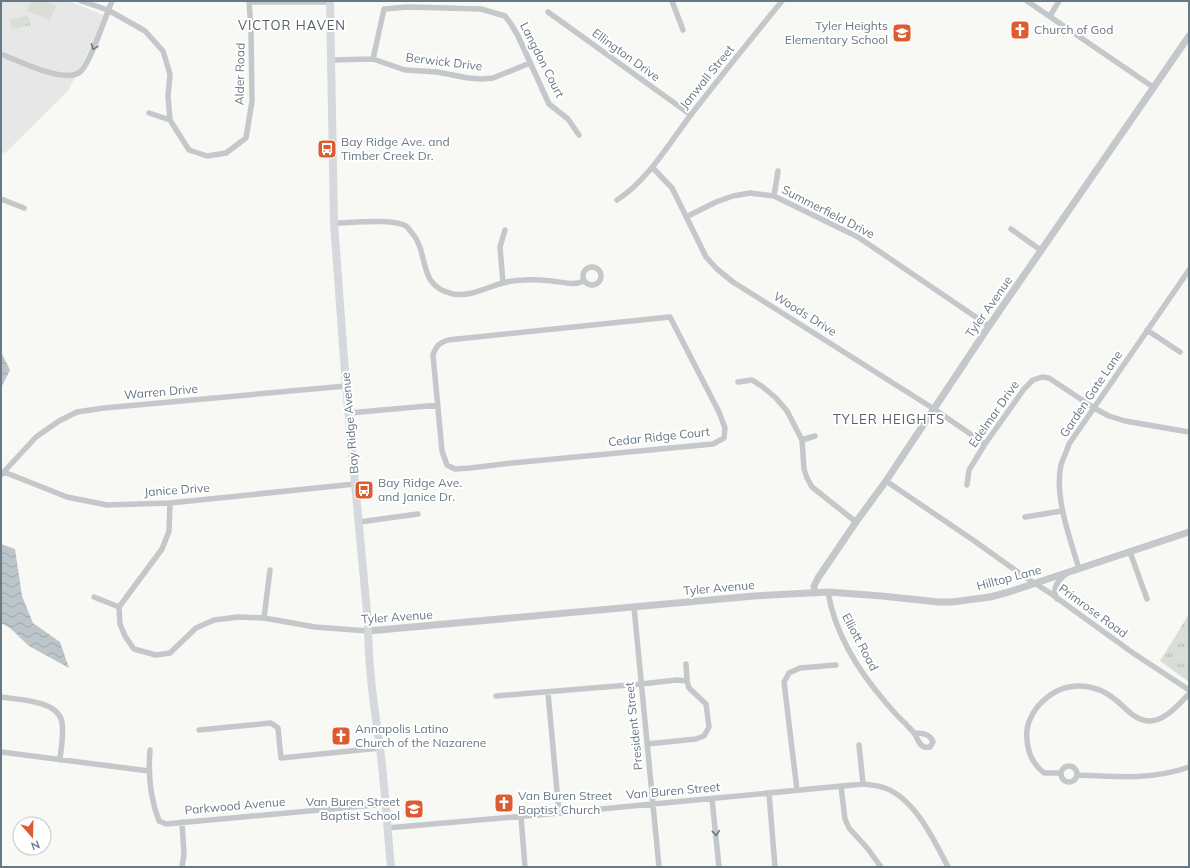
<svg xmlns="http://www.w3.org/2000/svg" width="1190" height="868" font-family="Mulish,sans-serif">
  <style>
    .built { fill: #e6e7e6 }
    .grass { fill: url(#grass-tufts) }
    .pitch { fill: #d9dfd6 }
    .water { fill: url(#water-waves) }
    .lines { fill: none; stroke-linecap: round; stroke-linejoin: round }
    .minor { stroke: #c4c8cb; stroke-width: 5.5 }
    .tertiary { stroke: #c4c8cb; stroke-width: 7 }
    .secondary { stroke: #d5d9dd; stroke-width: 8 }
    .oneway { stroke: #687885 }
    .labels { text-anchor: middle; stroke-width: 4; stroke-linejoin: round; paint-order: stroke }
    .poi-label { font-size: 12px; fill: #687885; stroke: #fff; text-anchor: start }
    .street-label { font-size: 12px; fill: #687885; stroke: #fff }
    .neighbourhood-label { font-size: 13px; letter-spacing: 1px; fill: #56616a; stroke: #fff }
  </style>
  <defs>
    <pattern id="grass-tufts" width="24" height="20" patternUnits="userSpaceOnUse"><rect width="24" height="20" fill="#d9dfd6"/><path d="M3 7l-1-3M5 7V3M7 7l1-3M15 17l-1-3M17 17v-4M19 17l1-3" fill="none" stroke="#b4bab3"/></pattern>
    <pattern id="water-waves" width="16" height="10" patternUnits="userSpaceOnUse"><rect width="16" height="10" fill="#bcc6ca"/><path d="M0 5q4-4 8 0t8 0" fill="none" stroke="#9da6aa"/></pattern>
  </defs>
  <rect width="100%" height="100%" fill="#f8f8f5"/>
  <!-- built -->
  <path class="built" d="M1,1H68L106,16L68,91L5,153L1,152Z"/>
  <!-- grass -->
  <path class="grass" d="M28,15L31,25L12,29L10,20Z
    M1189,614V682L1160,661Z"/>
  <!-- pitch -->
  <path class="pitch" d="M31,1H44L56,6L50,20L27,11Z"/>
  <!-- water -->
  <path class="water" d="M1,352L10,370L1,388Z
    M1,544L15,549L22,596L33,623L60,642L69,668L29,646L10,628L1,623Z"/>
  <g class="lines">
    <!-- minor -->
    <path class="minor" d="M81,1L108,10L145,31L163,51L170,74L168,96L170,120L189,150L207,156L226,153L246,138L252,101L251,30L249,1
      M672,1L683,30
      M1027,1L1153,87
      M249,2H330
      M548,12L691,115
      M1050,16L1059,1
      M1,54C19,61 64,84 80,72C90,64 106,15 112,1
      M373,59L384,9L408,7L481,9L505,16L511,24L518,36L549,104L568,119L579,135
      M331,60L373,59L405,70L437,72L468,78L481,79L493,78L530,63
      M149,113L170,120
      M652,167L672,188L706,257L717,269L733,282L934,409L985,444
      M774,196L778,171
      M1,199L24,208
      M617,200C647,181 669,144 690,116C720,77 751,39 782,1
      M686,217L716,202L733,196L750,193L774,196L858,237L989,326
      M334,223C350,223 393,218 406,226C408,227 410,231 412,233C430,253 416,286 453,294C471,297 487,287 503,283C510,281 517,280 524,280C533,279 543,280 552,281C563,282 573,286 584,281
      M1011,229L1042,251
      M583 276a9 9 0 1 1 18 0a9 9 0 1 1-18 0Z
      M503,283L500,247L505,230
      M670,317L719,412L725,428L724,438L713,444L512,463L470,468L455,469L447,465L442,451L433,355C436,346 439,343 448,340Z
      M1147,330L1180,352
      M738,382L752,380L763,387L776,398L787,411L802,440L804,469L807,478L812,487L856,522
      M349,413L438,405
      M802,440L815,436
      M4,472L67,497L107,505L170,503L355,484
      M1,475L36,437L59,421L77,412L104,408L346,386
      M886,481L973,540L1025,577L1050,593L1133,653L1189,690
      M967,485L969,470L985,444L1024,389L1033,380L1042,377L1049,378L1094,408L1109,416L1125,421L1189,432
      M170,503L169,531L162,549L119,607L120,624L125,636L134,649L156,655L170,653L196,628L214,620L238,617L264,618L315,627L368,631
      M1025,517L1062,511
      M359,522L418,514
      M1130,552L1147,599
      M1079,569C1070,538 1054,497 1061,465C1063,458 1067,451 1069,444L1189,270
      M828,592C835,635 859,672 887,704C893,711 899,718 906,724C908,727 912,730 914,733C919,740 919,749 930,747L933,742C930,734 923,733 915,733
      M94,597L119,607
      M1057,599C1051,588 1058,581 1066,574
      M634,607L659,867
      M264,618L270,570
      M686,664L687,681
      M548,693L559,813
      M496,696L641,684L677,680L687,681L689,688L706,704L709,727L704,736L696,739L647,744
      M1,697C19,700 59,700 62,723C64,734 61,748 60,760
      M199,730L271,723L278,728L281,758L380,748
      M859,745L863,784
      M150,750C148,774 150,798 159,821L166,824L385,804
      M1,752L149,771
      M1061 774a8 8 0 1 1 16 0a8 8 0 1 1-16 0Z
      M1061,773H1044C1032,763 1028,753 1027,739C1025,725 1033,710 1043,701C1065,680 1095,682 1117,701C1127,709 1135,721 1150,721C1165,721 1179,704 1189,694
      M1077,775C1115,777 1153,780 1189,767
      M841,787L845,819L849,828L868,849L881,867
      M797,790L784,682L789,673L800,668L836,665
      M769,793L775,867
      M712,799L719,867
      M521,817L525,867
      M182,822L184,854L182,867
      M387,828L559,813L863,784C870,785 878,785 885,788C915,799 934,840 948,867"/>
    <!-- tertiary -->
    <path class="tertiary" d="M815,593L814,586L818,578L856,522L886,481L989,326L1189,36
      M368,631L754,596L828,592L882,596L938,602H952L990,597L1009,592L1189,532"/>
    <!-- secondary -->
    <path class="secondary" d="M330,1L334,223L346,386L368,623C368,665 374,706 380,748C385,787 387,827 391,867"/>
  </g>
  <!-- one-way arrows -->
  <defs><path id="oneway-chevron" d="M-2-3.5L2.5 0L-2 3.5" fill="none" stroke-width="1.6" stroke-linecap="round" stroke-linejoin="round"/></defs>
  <g class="oneway">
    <use href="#oneway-chevron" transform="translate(94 47) rotate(111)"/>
    <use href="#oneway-chevron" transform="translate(716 833) rotate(84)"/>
  </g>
  <!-- icons -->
  <defs>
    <g id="church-square" transform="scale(1)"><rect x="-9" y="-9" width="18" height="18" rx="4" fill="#dd5b31" stroke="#fff"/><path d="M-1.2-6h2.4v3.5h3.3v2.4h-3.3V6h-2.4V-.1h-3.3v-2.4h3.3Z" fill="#fff"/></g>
    <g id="school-square" transform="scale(1)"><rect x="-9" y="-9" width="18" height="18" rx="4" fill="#dd5b31" stroke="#fff"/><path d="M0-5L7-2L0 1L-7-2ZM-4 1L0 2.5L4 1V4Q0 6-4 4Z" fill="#fff"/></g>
    <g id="bus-square" transform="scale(1)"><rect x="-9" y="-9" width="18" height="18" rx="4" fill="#dd5b31" stroke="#fff"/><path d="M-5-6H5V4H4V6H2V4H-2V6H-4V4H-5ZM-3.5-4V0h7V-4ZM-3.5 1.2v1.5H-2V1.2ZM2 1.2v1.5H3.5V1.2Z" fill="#fff"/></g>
  </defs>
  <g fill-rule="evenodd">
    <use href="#church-square" x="1020" y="30"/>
    <use href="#school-square" x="902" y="33"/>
    <use href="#bus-square" x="327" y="149"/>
    <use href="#bus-square" x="364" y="490"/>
    <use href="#church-square" x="341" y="736"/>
    <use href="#church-square" x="504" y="803"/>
    <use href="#school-square" x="414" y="809"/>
  </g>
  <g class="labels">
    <!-- poi labels -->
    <g class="poi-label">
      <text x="888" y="30" text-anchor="end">Tyler Heights<tspan x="888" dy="14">Elementary School</tspan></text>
      <text x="1034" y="34">Church of God</text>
      <text x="341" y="146">Bay Ridge Ave. and<tspan x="341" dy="14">Timber Creek Dr.</tspan></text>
      <text x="378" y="487">Bay Ridge Ave.<tspan x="378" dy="14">and Janice Dr.</tspan></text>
      <text x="355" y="733">Annapolis Latino<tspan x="355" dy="14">Church of the Nazarene</tspan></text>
      <text x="518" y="800">Van Buren Street<tspan x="518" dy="14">Baptist Church</tspan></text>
      <text x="400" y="806" text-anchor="end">Van Buren Street<tspan x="400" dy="14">Baptist School</tspan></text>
    </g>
    <!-- street labels -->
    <g class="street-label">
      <text transform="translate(626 55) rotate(36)" y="4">Ellington Drive</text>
      <text transform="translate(542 60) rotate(63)" y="4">Langdon Court</text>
      <text transform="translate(444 62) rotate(7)" y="4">Berwick Drive</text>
      <text transform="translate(240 74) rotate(-89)" y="4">Alder Road</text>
      <text transform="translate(707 77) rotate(-51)" y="4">Janwall Street</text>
      <text transform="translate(828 212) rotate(27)" y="4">Summerfield Drive</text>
      <text transform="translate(989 307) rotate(-55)" y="4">Tyler Avenue</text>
      <text transform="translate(805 314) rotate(32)" y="4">Woods Drive</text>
      <text transform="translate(161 392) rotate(-5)" y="4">Warren Drive</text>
      <text transform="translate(1091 394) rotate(-56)" y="4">Garden Gate Lane</text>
      <text transform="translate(994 414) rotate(-55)" y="4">Edelmar Drive</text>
      <text transform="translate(350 423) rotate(-95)" y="4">Bay Ridge Avenue</text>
      <text transform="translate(659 437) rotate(-6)" y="4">Cedar Ridge Court</text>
      <text transform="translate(177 490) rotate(-4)" y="4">Janice Drive</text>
      <text transform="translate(1009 578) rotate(-15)" y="4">Hilltop Lane</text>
      <text transform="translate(719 588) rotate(-5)" y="4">Tyler Avenue</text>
      <text transform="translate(1093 611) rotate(36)" y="4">Primrose Road</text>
      <text transform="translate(397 617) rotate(-4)" y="4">Tyler Avenue</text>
      <text transform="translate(860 642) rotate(62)" y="4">Elliott Road</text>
      <text transform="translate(634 726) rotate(-96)" y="4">President Street</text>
      <text transform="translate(673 791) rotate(-5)" y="4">Van Buren Street</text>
      <text transform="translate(235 806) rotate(-5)" y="4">Parkwood Avenue</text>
    </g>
    <!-- neighbourhood labels -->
    <g class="neighbourhood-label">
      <text x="292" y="30">VICTOR HAVEN</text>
      <text x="889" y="424">TYLER HEIGHTS</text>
    </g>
  </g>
  <!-- border -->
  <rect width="1190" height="868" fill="none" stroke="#687885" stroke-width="4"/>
  <!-- north arrow -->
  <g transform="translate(32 836) rotate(160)"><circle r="19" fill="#ffffff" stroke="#c3c9ce"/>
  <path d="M0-3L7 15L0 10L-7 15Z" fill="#dd5b31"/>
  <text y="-6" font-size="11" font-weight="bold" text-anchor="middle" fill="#687885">N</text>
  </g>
</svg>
